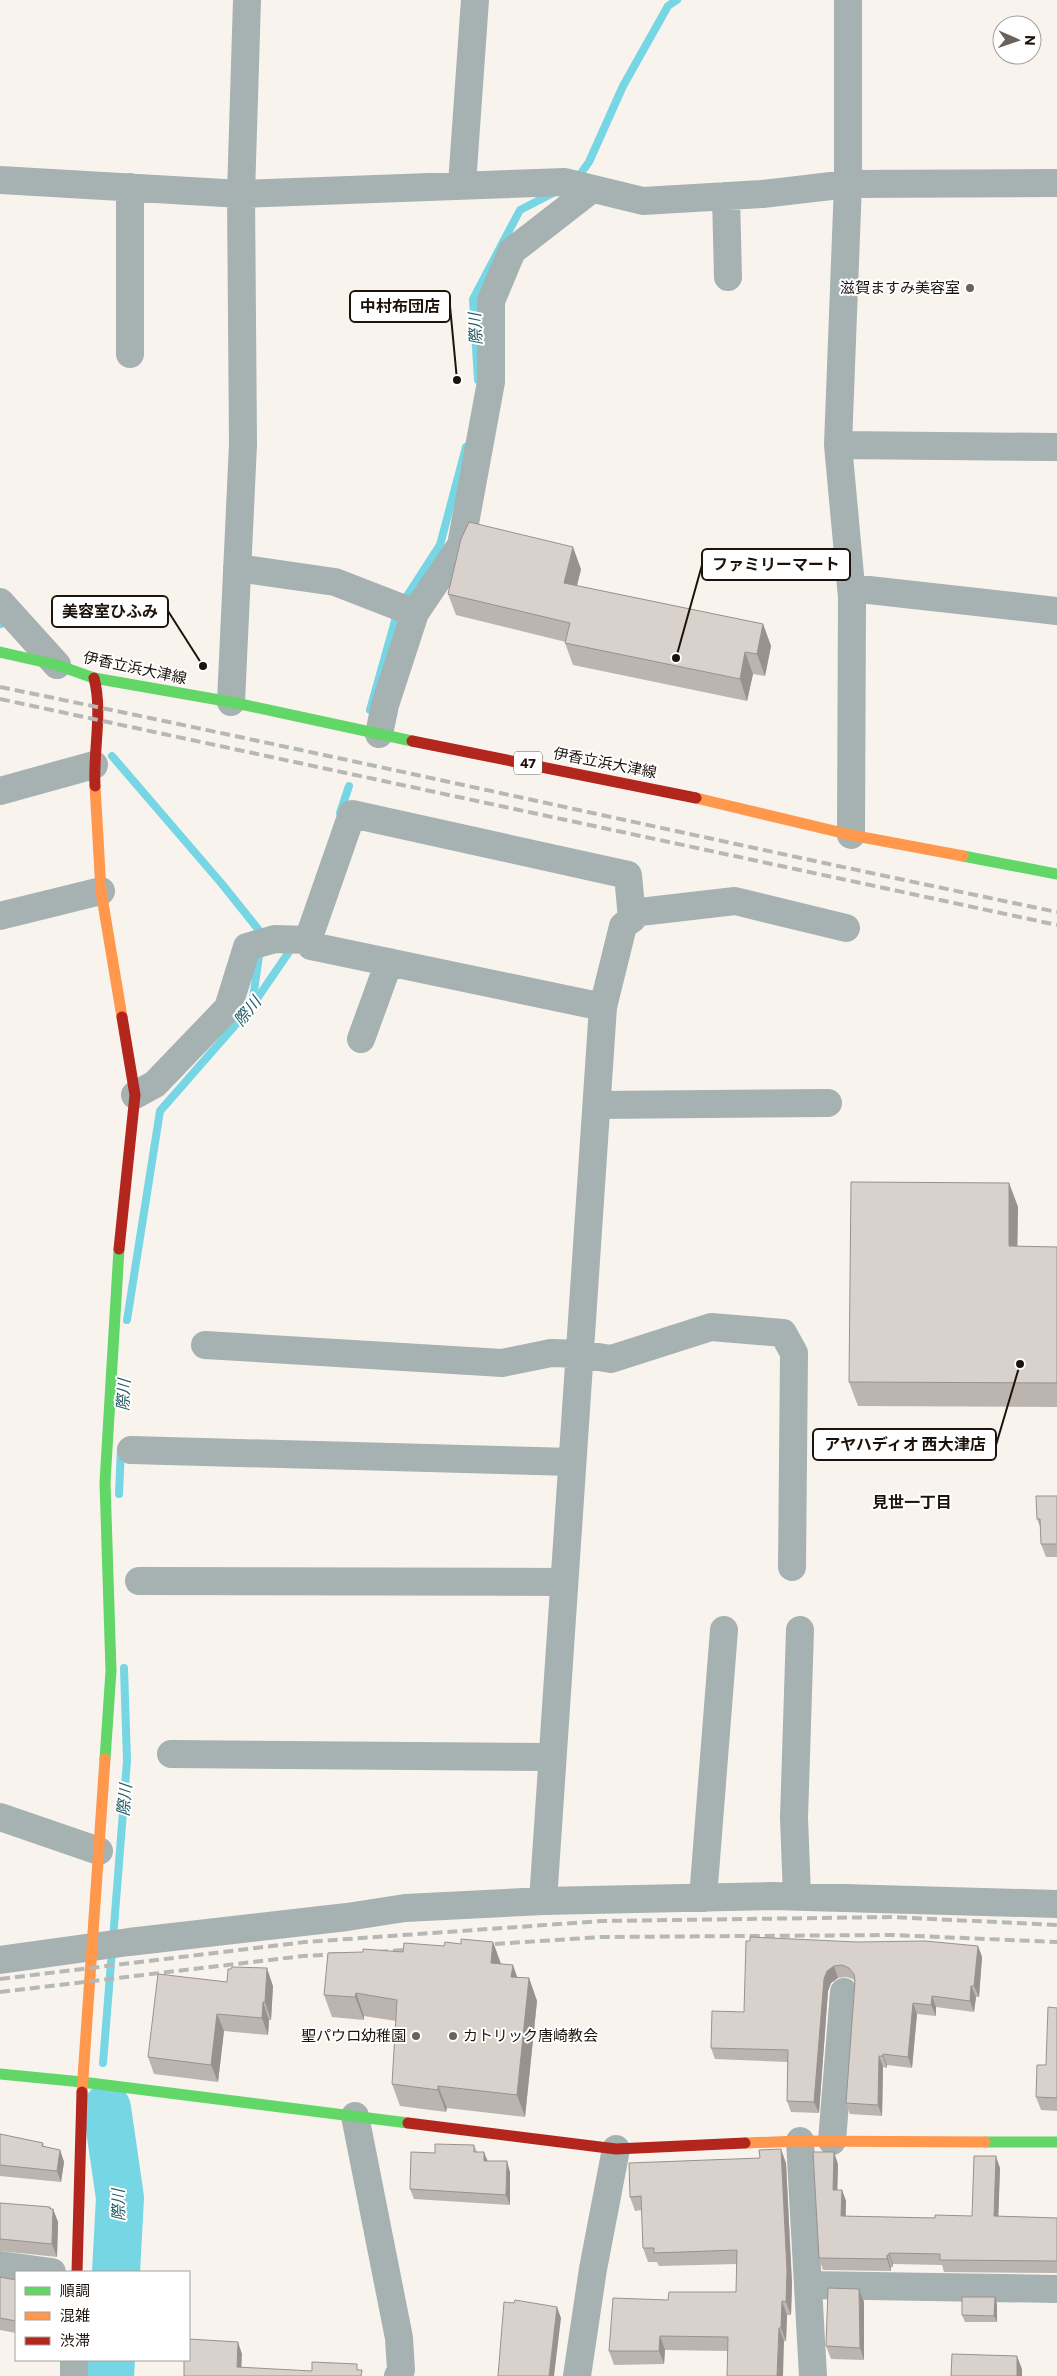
<svg xmlns="http://www.w3.org/2000/svg" width="1057" height="2376" font-family="Commissioner,'Noto Sans JP',sans-serif">
  <style>
    .lines { fill: none; stroke-linecap: round; stroke-linejoin: round }
    .stream { stroke: #76d6e4; stroke-width: 8 }
    .river { stroke: #76d6e4; stroke-width: 48 }
    .street { stroke: #a6b1b2; stroke-width: 28 }
    .fast { stroke: #63d668; stroke-width: 11 }
    .slow { stroke: #ff974d; stroke-width: 11 }
    .jam { stroke: #b3261e; stroke-width: 11 }
    .rail { stroke: #b6b8b6; stroke-width: 4; stroke-dasharray: 10 5; stroke-linecap: butt }
    .wall { fill: #bbb4af }
    .shaded-wall { fill: #98928e }
    .building { fill: #d9d1cb; stroke: #98928e }
    .poi-dot { fill: #69615b; stroke: #fff; stroke-width: 2 }
    .labels { text-anchor: middle; stroke-width: 4; stroke-linejoin: round; paint-order: stroke }
    .shield { fill: #fff; stroke: #605a55; stroke-width: 1 }
    .shield-label { font-size: 14px; font-weight: bold; fill: #1c130c }
    .poi-label { font-size: 15px; fill: #1c130c; stroke: #fff; text-anchor: end }
    .street-label { font-size: 15px; fill: #1c130c; stroke: #fff }
    .water-label { font-size: 16px; font-style: italic; fill: #225a63; stroke: #fff }
    .neighbourhood-label { font-size: 16px; font-weight: bold; fill: #1c130c; stroke: #fff }
    .leader { fill: none; stroke: #1c130c; stroke-width: 2 }
    .callout-dot { fill: #1c130c; stroke: #fff; stroke-width: 2 }
    .callout { fill: #fff; stroke: #1c130c; stroke-width: 2 }
    .callout-label { font-size: 16px; text-anchor: middle; font-weight: bold; fill: #1c130c }
  </style>
  <rect width="100%" height="100%" fill="#f9f3ee"/>
  <g class="lines">
    <!-- stream -->
    <path class="stream" d="M576,180L589,162L623,86L668,6L677,0
      M478,380L473,299L520,210L555,192
      M0,623L1,624
      M370,710L398,610L440,545L466,447
      M112,756L222,884L262,934V938
      M340,813L349,786
      M252,1005L260,949
      M127,1320L160,1111L252,1006L293,946
      M119,1494L121,1448
      M113,1939L127,1761L124,1668
      M103,2063L112,1950"/>
    <!-- river -->
    <path class="river" d="M107,2108L120,2198L116,2272
      M110,2376L111,2360"/>
    <!-- street -->
    <path class="street" d="M848,0V184L838,445L852,597L851,835
      M0,180L241,194L565,182L643,201L762,194L848,184L1057,183
      M462,184L475,0
      M130,187V354
      M726,196L728,277
      M838,445L1057,447
      M237,568L335,582L415,613
      M851,588L1057,611
      M0,602L57,665
      M231,702L243,444L241,194L247,0
      M379,734L385,705L415,613L461,545L491,382V301L512,251L592,189
      M0,791L94,765
      M0,916L101,891
      M308,940L311,946L603,1007
      M361,1039L389,962
      M135,1095L155,1084L228,1008L247,947L275,939L308,940L352,814L628,875L632,919
      M597,1105L828,1103
      M205,1345L502,1363L551,1353L580,1354L611,1359L711,1327L783,1333L794,1353L792,1567
      M131,1450L572,1462
      M139,1581L564,1582
      M171,1754L552,1757
      M0,1817L99,1851
      M797,1896L794,1818L800,1630
      M703,1898L724,1630
      M543,1901L603,1007L623,926L640,912L735,901L846,928
      M0,1960L129,1942L347,1917L405,1908L543,1901L773,1896L1057,1904
      M355,2116L399,2338L401,2370L398,2376
      M800,2141L813,2376
      M832,2141L844,1992
      M0,2265L52,2272
      M808,2285L1057,2289
      M74,2376V2360
      M577,2376L593,2269L616,2149"/>
    <!-- fast -->
    <path class="fast" d="M0,652L57,665L94,678L231,702L412,741
      M963,856L1057,874
      M105,1759L111,1671L105,1482L119,1249
      M0,2074L82,2082L408,2123
      M985,2142H1057"/>
    <!-- slow -->
    <path class="slow" d="M95,786L101,891L122,1017
      M696,798L851,835L963,856
      M82,2092L105,1759
      M745,2143L800,2141L985,2142"/>
    <!-- jam -->
    <path class="jam" d="M94,678C103,712 93,751 95,786
      M412,741L696,798
      M119,1249L135,1095L122,1017
      M408,2123L616,2149L745,2143
      M77,2272L82,2092"/>
    <!-- rail -->
    <path class="rail" d="M0,687C353,759 704,839 1057,912
      M0,699L1057,925
      M480,1945L601,1937L893,1935L1057,1942
      M378,1952L417,1949
      M0,1979L305,1942L602,1921L892,1917L1057,1925
      M0,1992L303,1956L340,1954"/>
  </g>
  <!-- wall -->
  <path class="wall" d="M581,569L577,586L763,624L771,646L765,676L753,674L747,701L573,665L565,643L566,642L456,615L448,594Z
    M1009,1183L1018,1207L1017,1246L1057,1247V1407L858,1406L849,1382Z
    M1057,1496V1557H1046L1041,1544V1529L1037,1519Z
    M493,1942L501,1964L517,1977L529,1978L537,2001L525,2117L447,2108L446,2112L400,2106L392,2084L396,2021L364,2016V2020L332,2017L324,1995L403,1952L461,1944Z
    M857,1942L978,1946L982,1957L979,1997H976L974,2012L936,2007V2016L917,2014L912,2068L887,2065V2068L883,2067L882,2116L850,2114L846,2103L855,1982L853,1979L846,1977L838,1978L831,1983L828,1991L819,2113L791,2112L787,2101L788,2062L715,2059L711,2048L744,2012Z
    M231,1969L273,1986L271,2020H269L268,2035L224,2031L218,2082L154,2074L148,2057L227,1982Z
    M1057,2008V2111L1041,2110L1036,2097L1046,2065Z
    M0,2134L43,2143L44,2147L60,2150L64,2162L61,2182L0,2176Z
    M474,2145L477,2152L487,2161L510,2172V2205L414,2199L410,2189L435,2153Z
    M786,2163L792,2284L791,2315H787L786,2341L728,2351L665,2350L664,2364L614,2365L609,2351L668,2300L736,2292L737,2264L659,2266L657,2262H648L643,2248L642,2210L635,2211L630,2197Z
    M838,2164L837,2190H842L846,2201V2216L935,2218L972,2216L1000,2168L998,2216L1057,2218V2273L944,2272L942,2265L893,2264V2267H891V2271L823,2270L819,2258Z
    M0,2203L53,2209L58,2222L57,2257L0,2251Z
    M0,2277L16,2280V2333L0,2330Z
    M859,2289L864,2302V2360L831,2359L826,2346Z
    M997,2304V2322H965L962,2315Z"/>
  <!-- shaded-wall -->
  <path class="shaded-wall" d="M573,547L581,569L572,605L564,583Z
    M763,624L771,646L765,676L757,654Z
    M745,652L753,674L747,701L740,679Z
    M1009,1183L1018,1207L1017,1270L1009,1246Z
    M493,1942L501,1964L491,1963Z
    M978,1946L982,1957L979,1997L974,1986Z
    M513,1965L521,1988L511,1977Z
    M834,1966L838,1978L831,1983L828,1991L819,2113L814,2102L824,1979L827,1971Z
    M267,1968L273,1986L271,2020L265,2002Z
    M529,1978L537,2001L525,2117L517,2095Z
    M971,1986L976,1997L974,2012L970,2001Z
    M356,1993L364,2016V2020L355,1997Z
    M932,1996L936,2007V2016L931,2005Z
    M263,2002L269,2020L268,2035L262,2018Z
    M913,2003L917,2014L912,2068L908,2057Z
    M217,2014L224,2031L218,2082L211,2065Z
    M883,2054L887,2065V2068L883,2056Z
    M879,2056L883,2067L882,2116L878,2105Z
    M438,2086L447,2108L446,2112L438,2090Z
    M781,2149L786,2163L792,2284L791,2315L786,2302Z
    M60,2150L64,2162L61,2182L57,2171Z
    M484,2152L488,2162L484,2161Z
    M834,2152L838,2164L837,2201L833,2190Z
    M996,2156L1000,2168L998,2228L994,2216Z
    M507,2161L510,2172V2205L506,2195Z
    M842,2190L846,2201L845,2227L841,2216Z
    M50,2207L53,2216V2209L58,2222L57,2257L52,2244Z
    M889,2253L893,2264V2267L889,2255Z
    M887,2255L891,2267V2271L887,2259Z
    M859,2289L864,2302V2360L860,2348Z
    M995,2297L997,2304V2322L994,2316Z
    M782,2301L787,2315L786,2341L781,2328Z
    M557,2307L561,2318L554,2376H549Z
    M779,2328L784,2341L783,2376H777Z
    M660,2336L665,2350L664,2364L659,2351Z
    M238,2342L242,2354L241,2376L237,2367Z
    M1017,2356L1022,2369V2376H1017Z"/>
  <!-- building -->
  <path class="building" d="M469,522L573,547L564,583L763,624L757,654L745,652L740,679L565,643L570,623L448,594L461,539Z
    M851,1182L1009,1183V1246L1057,1247V1383L849,1382Z
    M1036,1496H1057V1544H1041L1040,1519H1037Z
    M750,1937L857,1942L925,1941L978,1946L974,1986H971L970,2001L932,1996L931,2005L913,2003L908,2057L883,2054V2056H879L878,2105L846,2103L855,1981L854,1974L849,1968L842,1965L834,1966L827,1971L824,1979L814,2102L787,2101L788,2050L711,2048L712,2011L744,2012L746,1941H750Z
    M461,1939L493,1942L491,1963L513,1965L511,1977L529,1978L517,2095L438,2086V2090L392,2084L397,2000L356,1993L355,1997L324,1995L328,1953L363,1952V1949L403,1952L404,1943L444,1946L445,1942L461,1944Z
    M232,1967L267,1968L265,2002H263L262,2018L217,2014L211,2065L148,2057L158,1974L227,1982L228,1969H231Z
    M1048,2007L1057,2008V2098L1036,2097L1037,2065H1046Z
    M0,2134L43,2143L42,2146L60,2150L57,2171L0,2165Z
    M435,2144L474,2145V2152H484V2161H507L506,2195L410,2189L411,2152L435,2153Z
    M781,2149L787,2271L786,2302L782,2301L781,2328H779L777,2376H727L728,2337L660,2336L659,2351H609L613,2298L668,2300L669,2292H736L737,2250L654,2253V2248H643L641,2196L630,2197L629,2163L760,2158L759,2150Z
    M813,2152H834L833,2190H842L841,2216L935,2218V2215L972,2216L974,2156H996L994,2216L1057,2218V2261L940,2260V2254L889,2253V2255H887V2259L819,2258Z
    M0,2203L50,2207V2209H53L52,2244L0,2239Z
    M0,2277L16,2280V2321L0,2318Z
    M828,2288L859,2289L860,2348L826,2346Z
    M962,2297H995L994,2316L962,2315Z
    M515,2300L557,2307L549,2376H498L504,2302L514,2303Z
    M189,2339L238,2342L237,2367L312,2371V2362L357,2364V2370H362L361,2376H184V2360H189Z
    M952,2354L1017,2356V2376H951Z"/>
  <!-- markers -->
  <g class="poi-dot">
    <circle cx="970" cy="288" r="5"/>
    <circle cx="416" cy="2036" r="5"/>
    <circle cx="453" cy="2036" r="5"/>
  </g>
  <g class="labels">
    <!-- shield labels -->
    <rect class="shield" x="514" y="751.5" width="28" height="23" rx="4"/>
    <g class="shield-label">
      <text x="528" y="768">47</text>
    </g>
    <!-- poi labels -->
    <g class="poi-label">
      <text x="960" y="293">滋賀ますみ美容室</text>
      <text x="406" y="2041">聖パウロ幼稚園</text>
      <text x="463" y="2041" text-anchor="start">カトリック唐崎教会</text>
    </g>
    <!-- street labels -->
    <g class="street-label">
      <text transform="translate(135 668) rotate(12)" y="5">伊香立浜大津線</text>
      <text transform="translate(605 763) rotate(11)" y="5">伊香立浜大津線</text>
    </g>
    <!-- water labels -->
    <g class="water-label">
      <text transform="translate(475 329) rotate(-93)" y="6">際川</text>
      <text transform="translate(247 1011) rotate(-51)" y="6">際川</text>
      <text transform="translate(123 1395) rotate(-87)" y="6">際川</text>
      <text transform="translate(124 1800) rotate(-85)" y="6">際川</text>
      <text transform="translate(118 2205) rotate(-91)" y="6">際川</text>
    </g>
    <!-- neighbourhood labels -->
    <g class="neighbourhood-label">
      <text x="912" y="1508">見世一丁目</text>
    </g>
  </g>
  <!-- callouts -->
  <path class="leader" d="M457 380L450 306M676 658L702 565M203 666L168 611M1020 1364L996 1445"/>
  <g class="callout-dot">
    <circle cx="457" cy="380" r="5"/>
    <circle cx="676" cy="658" r="5"/>
    <circle cx="203" cy="666" r="5"/>
    <circle cx="1020" cy="1364" r="5"/>
  </g>
  <g class="callout">
    <rect x="350" y="291" width="100" height="31" rx="5"/>
    <rect x="702" y="549" width="148" height="31" rx="5"/>
    <rect x="52" y="596" width="116" height="31" rx="5"/>
    <rect x="813" y="1429" width="183" height="31" rx="5"/>
  </g>
  <g class="callout-label">
    <text x="400" y="312">中村布団店</text>
    <text x="776" y="570">ファミリーマート</text>
    <text x="110" y="617">美容室ひふみ</text>
    <text x="905" y="1450">アヤハディオ 西大津店</text>
  </g>
  <!-- legend -->
  <rect x="15" y="2271" width="175" height="90" fill="#ffffff" stroke="#a4a19e"/>
  <rect x="25" y="2287" width="25" height="8" fill="#63d668" stroke="#a4a19e"/>
  <text x="60" y="2296" font-size="15" fill="#1c130c">順調</text>
  <rect x="25" y="2312" width="25" height="8" fill="#ff974d" stroke="#a4a19e"/>
  <text x="60" y="2321" font-size="15" fill="#1c130c">混雑</text>
  <rect x="25" y="2337" width="25" height="8" fill="#b3261e" stroke="#a4a19e"/>
  <text x="60" y="2346" font-size="15" fill="#1c130c">渋滞</text>
  <!-- north arrow -->
  <g transform="translate(1017 40) rotate(92)"><circle r="24" fill="#ffffff" stroke="#a4a19e"/>
  <path d="M0-4L9 19L0 12L-9 19Z" fill="#69615b"/>
  <text y="-8" font-size="14" font-weight="bold" text-anchor="middle" fill="#1c130c">N</text>
  </g>
</svg>
